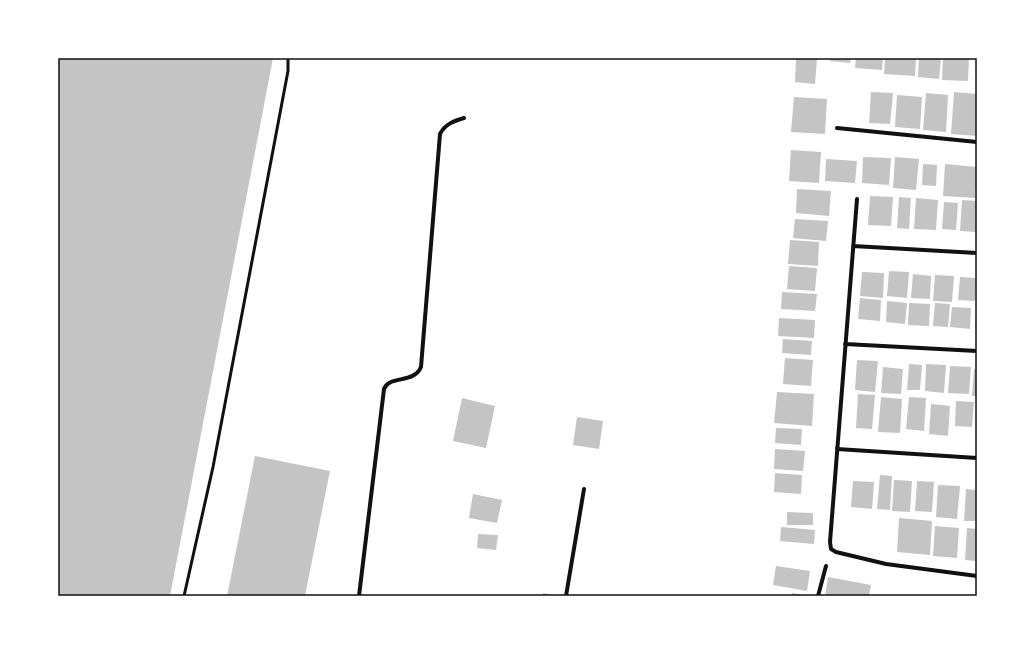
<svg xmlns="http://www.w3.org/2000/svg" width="1035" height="654" font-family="Karla,sans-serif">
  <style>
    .building { fill: #c4c4c4 }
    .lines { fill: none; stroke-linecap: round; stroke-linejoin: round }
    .service { stroke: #111; stroke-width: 3 }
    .minor { stroke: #111; stroke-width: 4 }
    .neatline { fill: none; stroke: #111; stroke-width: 1.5 }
  </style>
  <rect width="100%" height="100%" fill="#fff"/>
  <!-- building -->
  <path class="building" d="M58,58H273L170,596H58Z
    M796,58L817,59L815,84L795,82Z
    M830,58H851L850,63L830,61Z
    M856,58H883L882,70L855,68Z
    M885,58H916L915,76L884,74Z
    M919,58H941L939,79L918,77Z
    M943,58H969L968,81L942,80Z
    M871,92L893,93L890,124L869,123Z
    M954,92L977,94V136L951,134Z
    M926,93L948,95L946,132L923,130Z
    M897,95L922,97L920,129L895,127Z
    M794,97L827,99L825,134L791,132Z
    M791,150L821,152L819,183L789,181Z
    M863,157L891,158L889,185L862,183Z
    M895,157L919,159L916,190L893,188Z
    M826,159L857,161L855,183L825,181Z
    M923,164L937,165L936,186L922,185Z
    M945,164L977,167L975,198L943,196Z
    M797,189L831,191L829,216L796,213Z
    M870,196L893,197L891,226L868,225Z
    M899,197L911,198L909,229L897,228Z
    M916,198L938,200L936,230L914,229Z
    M962,200L977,201V232L960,231Z
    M944,202L958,203L956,230L942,229Z
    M795,219L828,221L826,241L793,238Z
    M790,240L819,242L818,266L788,264Z
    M789,266L817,268L815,291L787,289Z
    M889,271L909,272L907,298L887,296Z
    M862,272L884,273L883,298L860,296Z
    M913,274L931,276L930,299L911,298Z
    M935,275L954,276L952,302L933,301Z
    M960,277L976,278L975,301L958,300Z
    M782,292L817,294L815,311L781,309Z
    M860,298L881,300L880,321L858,319Z
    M887,301L907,303L905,324L886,322Z
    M909,303L930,304L929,326L908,325Z
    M935,303L950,304L948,327L933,326Z
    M952,307L971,308L970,329L950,327Z
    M976,312H977V327H975Z
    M779,318L815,320L814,338L778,336Z
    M783,339L812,341L811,355L782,353Z
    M785,358L813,360L811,386L783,384Z
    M857,360L878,361L875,392L855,390Z
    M909,364L922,365L920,390H907Z
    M926,364L946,365L944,393L925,391Z
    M950,366L971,367L969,394L948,393Z
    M883,367L903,369L901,394L881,393Z
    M974,369H977V396H972Z
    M777,392L814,394L812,426L774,423Z
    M858,394L875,395L872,429L856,428Z
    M881,397L902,399L900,433L878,432Z
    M909,397L926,398L924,431L906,429Z
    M462,398L495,406L486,448L453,441Z
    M956,401L974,402L972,427L955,426Z
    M931,404L950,406L948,436L929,434Z
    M577,417L603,421L599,449L573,445Z
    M776,428L802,429L801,445L775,443Z
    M775,449L805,451L803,471L774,469Z
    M255,456L330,471L305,596H227Z
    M775,473L802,475L801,494L774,492Z
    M880,475L892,476L890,510L877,509Z
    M894,480L912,481L910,512L892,511Z
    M853,481L874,482L872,509L851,507Z
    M917,481L934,482L932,512L915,511Z
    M938,485L960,486L957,519L936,517Z
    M966,489L977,490V521H964Z
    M473,494L502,500L497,523L469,518Z
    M787,512L813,513V525H787Z
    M899,518L932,521L930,555L897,552Z
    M935,526L959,528L957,558L933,556Z
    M781,527L815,530L814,544L780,541Z
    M967,528L977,529V561L965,560Z
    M478,534L498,535L496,550L477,548Z
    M776,566L810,571L807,591L773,585Z
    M828,577L871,585L869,596H825Z
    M543,593L555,595V596H542Z
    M792,593L803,595V596H791Z"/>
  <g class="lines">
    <!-- service -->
    <path class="service" d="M184,596L213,467L288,71V58"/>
    <!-- minor -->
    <path class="minor" d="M837,128L977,142
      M857,199L830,542L831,549L836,552L886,564L977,576
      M853,246L977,253
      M845,344L977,351
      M837,448V449L977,458
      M359,596L384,389C389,375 414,384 421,367L440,134C445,124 454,121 464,118
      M566,596L584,489
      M818,596L826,566"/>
  </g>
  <!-- border -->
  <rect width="1035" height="654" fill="none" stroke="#ffffff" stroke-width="118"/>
  <rect x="59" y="59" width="917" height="536" class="neatline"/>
</svg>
